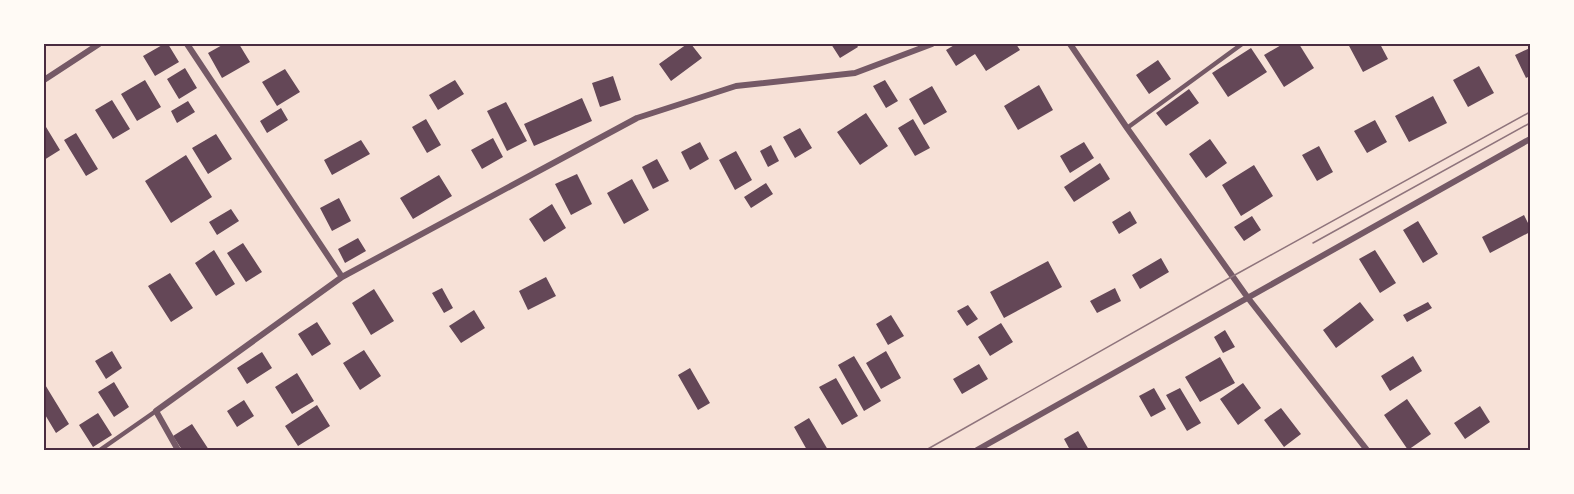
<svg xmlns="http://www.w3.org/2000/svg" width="1574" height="494" font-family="Helvetica,sans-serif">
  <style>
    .building { fill: #644757 }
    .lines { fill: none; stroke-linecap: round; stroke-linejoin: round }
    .service { stroke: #755966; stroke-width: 4.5 }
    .minor { stroke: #755966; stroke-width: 6 }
    .tram { stroke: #8f747c; stroke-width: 1.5 }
    .neatline { fill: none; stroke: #4a2c40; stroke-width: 2 }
  </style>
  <rect width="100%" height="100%" fill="#f7e1d7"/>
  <!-- building -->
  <path class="building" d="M164,44H168L179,62L155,76L143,56Z
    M224,44H239L250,62L222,78L208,53Z
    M687,44H691L702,58L671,81L659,64Z
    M831,44H856L858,47L840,58Z
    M956,44H1016L1020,50L986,71L975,54L956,66L946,50Z
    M1283,44H1299L1314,68L1284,87L1264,55Z
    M1348,44H1380L1388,59L1363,72Z
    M1251,48L1267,72L1228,97L1212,73Z
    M1530,48V76L1526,78L1515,55Z
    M1158,60L1171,79L1149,94L1136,75Z
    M1479,66L1494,93L1468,107L1453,80Z
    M185,68L197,88L179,99L167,79Z
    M285,69L300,92L277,106L262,82Z
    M613,76L621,100L600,107L592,83Z
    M145,80L161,107L137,121L121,94Z
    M455,80L464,94L438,110L429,95Z
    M885,80L898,101L886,108L873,86Z
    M1039,85L1053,110L1018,130L1004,106Z
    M932,86L947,112L924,125L909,99Z
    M1189,89L1199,103L1166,126L1156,113Z
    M1433,96L1447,123L1409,142L1395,116Z
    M582,98L592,121L534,146L524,124Z
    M112,100L130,129L113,139L95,110Z
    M188,101L195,112L177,123L171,111Z
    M506,102L527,141L507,151L487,111Z
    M281,108L288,120L267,133L260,121Z
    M866,113L888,146L860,165L837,132Z
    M426,119L441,145L427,153L412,127Z
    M913,119L930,148L915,156L898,128Z
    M1375,120L1387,142L1367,153L1354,131Z
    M46,127L60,150L44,160V128Z
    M800,128L812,148L795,158L783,137Z
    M76,133L98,169L86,176L64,140Z
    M216,134L232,159L208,174L192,148Z
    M493,138L503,157L482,169L471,150Z
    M1210,139L1227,163L1206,178L1189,154Z
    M361,140L370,154L332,175L324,160Z
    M700,142L709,159L690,170L681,152Z
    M1084,142L1094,158L1070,173L1060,156Z
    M771,145L779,161L768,167L760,151Z
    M1319,146L1333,172L1317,181L1302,155Z
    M736,151L752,180L735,190L719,160Z
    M186,155L212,197L171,223L145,181Z
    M657,159L669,181L653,189L642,167Z
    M1100,163L1110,179L1074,202L1064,187Z
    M1254,165L1273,196L1241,216L1222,185Z
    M577,174L592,204L571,215L555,184Z
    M439,175L452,196L413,219L400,198Z
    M632,179L649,210L624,224L607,193Z
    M766,183L773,194L751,208L744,197Z
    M339,198L351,221L332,231L320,208Z
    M552,204L566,228L544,242L529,219Z
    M231,209L239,221L217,235L209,222Z
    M1130,211L1137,223L1119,234L1112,222Z
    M1524,215L1530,227V232L1490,253L1482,237Z
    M1252,216L1261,230L1244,241L1234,227Z
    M1418,221L1438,254L1423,263L1403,230Z
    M358,238L366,251L345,263L338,249Z
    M243,243L262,272L246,282L227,253Z
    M214,250L235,284L216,296L195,263Z
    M1375,250L1396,283L1380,293L1359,259Z
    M1161,258L1169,272L1140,289L1132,275Z
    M1048,261L1062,287L1004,318L990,292Z
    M170,273L193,308L171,322L148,286Z
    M546,277L556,296L528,310L519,291Z
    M442,288L453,308L444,313L432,293Z
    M1115,288L1121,301L1097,313L1090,301Z
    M374,289L394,321L371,335L352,303Z
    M1360,302L1374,320L1336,348L1323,330Z
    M1428,302L1432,308L1407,322L1403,315Z
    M968,305L978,319L967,326L957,311Z
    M474,310L485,328L461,343L449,326Z
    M891,315L904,336L888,345L876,324Z
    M317,322L331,344L312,356L298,334Z
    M1001,323L1013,342L990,356L978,337Z
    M1225,330L1235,347L1223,353L1214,337Z
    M364,350L381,376L360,390L343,363Z
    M112,351L122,368L106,379L95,361Z
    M886,351L901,378L881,389L866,363Z
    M262,352L272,368L247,384L237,368Z
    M854,356L881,401L864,411L838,365Z
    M1413,356L1422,371L1390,391L1381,376Z
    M1220,357L1235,383L1200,402L1185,377Z
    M979,364L988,379L962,394L953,379Z
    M690,368L710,403L698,410L678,375Z
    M297,373L314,401L292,414L275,387Z
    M836,378L858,416L842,425L819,387Z
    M114,382L129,407L114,417L98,392Z
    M44,383L69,424L56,433L44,413Z
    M1243,383L1261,408L1238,425L1220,399Z
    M1154,388L1166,409L1151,417L1139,396Z
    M1180,388L1201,423L1187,431L1166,395Z
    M1407,399L1431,434L1408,450L1384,415Z
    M244,400L254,416L237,427L227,411Z
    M317,405L330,426L298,446L285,426Z
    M1480,406L1490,422L1465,439L1454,423Z
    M1281,408L1301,434L1284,447L1264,420Z
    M98,413L112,435L93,447L79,425Z
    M809,418L828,450H807L794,427Z
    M192,424L209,450H182L173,436Z
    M1078,431L1089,450H1070L1064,439Z"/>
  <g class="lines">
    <!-- service -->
    <path class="service" d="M1127,128L1242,44
      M100,450L156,411"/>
    <!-- minor -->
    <path class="minor" d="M187,44L342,277
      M1070,44L1127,128L1248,298L1367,450
      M44,80L99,44
      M178,450L156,411L342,277L637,118L736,86L855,73L932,44
      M977,450L1530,139"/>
    <!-- tram -->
    <path class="tram" d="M1313,243L1530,123
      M926,450L1233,276L1530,112"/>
  </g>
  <!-- border -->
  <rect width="1574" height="494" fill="none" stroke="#fffaf5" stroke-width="90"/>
  <rect x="45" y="45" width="1484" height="404" class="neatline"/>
</svg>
